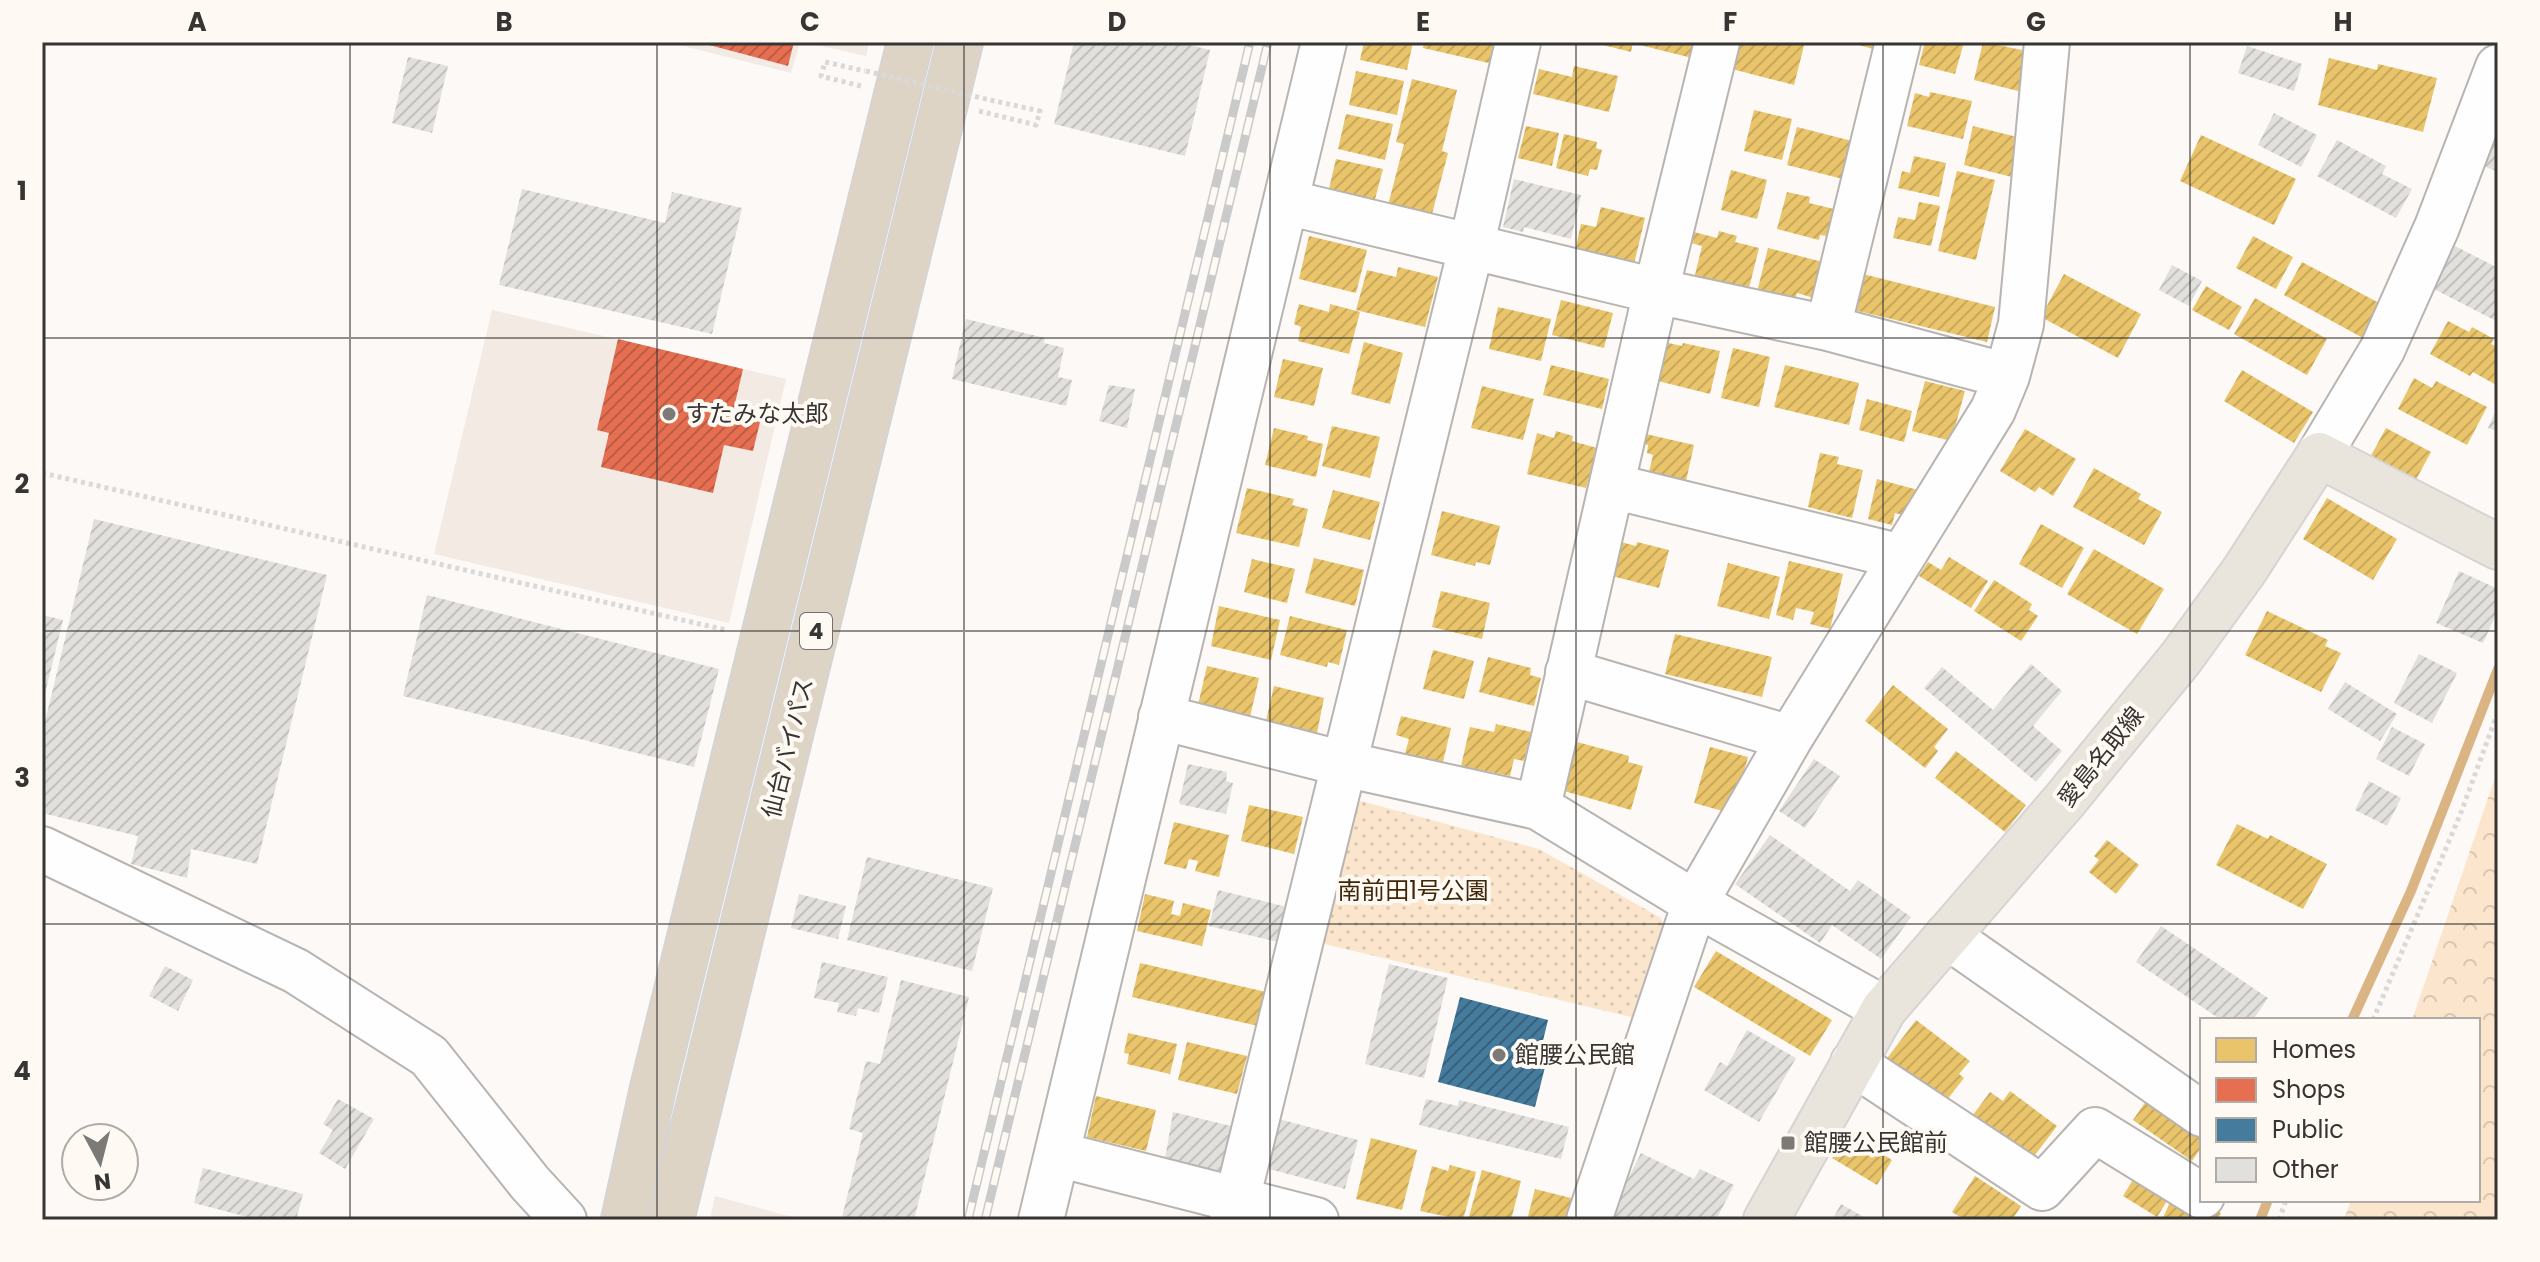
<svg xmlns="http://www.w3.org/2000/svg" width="2540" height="1262" font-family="Poppins,'Noto Sans JP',sans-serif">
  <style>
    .built { fill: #f2eae3 }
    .forest { fill: url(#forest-crowns) }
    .park { fill: url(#park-dots) }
    .homes { fill: url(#homes-hatch) }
    .shops { fill: url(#shops-hatch) }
    .public { fill: url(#public-hatch) }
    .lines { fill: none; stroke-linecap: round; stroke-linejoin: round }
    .stream { stroke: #dab483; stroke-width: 10 }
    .building { fill: url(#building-hatch) }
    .minor-casing { stroke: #b7b4b2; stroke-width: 48 }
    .major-casing { stroke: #d6d4d3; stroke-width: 48 }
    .highway-casing { stroke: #d6d4d3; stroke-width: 48 }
    .path { stroke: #dad8d8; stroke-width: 5; stroke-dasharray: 4 4; stroke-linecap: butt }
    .minor { stroke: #fffefe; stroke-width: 44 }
    .major { stroke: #eae5dc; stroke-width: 44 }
    .highway { stroke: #ddd4c6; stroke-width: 44 }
    .rail-casing { stroke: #cbcaca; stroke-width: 9 }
    .rail { stroke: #fff9f3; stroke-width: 6; stroke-dasharray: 18; stroke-linecap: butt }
    .path-bridge { stroke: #dad8d8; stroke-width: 5; stroke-dasharray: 4 4; stroke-linecap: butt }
    .grid { fill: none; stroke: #373533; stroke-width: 2; stroke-opacity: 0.55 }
    .poi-dot { fill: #7c7a77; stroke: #fff9f3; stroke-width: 3 }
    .labels { text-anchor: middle; stroke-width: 8; stroke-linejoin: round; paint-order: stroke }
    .shield { fill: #fff9f3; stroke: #73706d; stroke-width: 2 }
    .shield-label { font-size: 22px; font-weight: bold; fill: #373533 }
    .poi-label { font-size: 24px; fill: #373533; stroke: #fff9f3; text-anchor: start }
    .street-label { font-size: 24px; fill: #373533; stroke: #fff9f3 }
    .park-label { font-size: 24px; fill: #3d2708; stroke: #fff9f3 }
    .neatline { fill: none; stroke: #373533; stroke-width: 3 }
    .grid-label { font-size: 26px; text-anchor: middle; font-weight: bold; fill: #373533 }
  </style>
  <defs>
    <pattern id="forest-crowns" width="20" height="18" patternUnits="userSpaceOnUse" patternTransform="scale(2)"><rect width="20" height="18" fill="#fbe6cd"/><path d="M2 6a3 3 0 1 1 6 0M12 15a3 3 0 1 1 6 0" fill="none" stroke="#d8c6b0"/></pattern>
    <pattern id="park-dots" width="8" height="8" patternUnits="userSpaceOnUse" patternTransform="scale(2)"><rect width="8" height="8" fill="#fbe6cd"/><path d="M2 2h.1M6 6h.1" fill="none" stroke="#d8c6b0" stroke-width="1.8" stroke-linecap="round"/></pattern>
    <pattern id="homes-hatch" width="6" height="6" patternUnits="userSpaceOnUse" patternTransform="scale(2)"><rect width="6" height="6" fill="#e9c46a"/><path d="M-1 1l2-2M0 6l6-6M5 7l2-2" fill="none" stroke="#c8a95c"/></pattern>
    <pattern id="shops-hatch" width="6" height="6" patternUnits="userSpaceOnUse" patternTransform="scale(2)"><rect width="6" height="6" fill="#e76f51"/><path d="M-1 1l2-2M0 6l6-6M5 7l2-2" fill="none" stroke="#bc5c44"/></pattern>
    <pattern id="public-hatch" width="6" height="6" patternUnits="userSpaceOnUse" patternTransform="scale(2)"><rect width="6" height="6" fill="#457b9d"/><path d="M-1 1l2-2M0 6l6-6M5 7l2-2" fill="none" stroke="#38607a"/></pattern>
    <pattern id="building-hatch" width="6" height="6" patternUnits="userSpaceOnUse" patternTransform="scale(2)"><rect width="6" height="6" fill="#e2e0dd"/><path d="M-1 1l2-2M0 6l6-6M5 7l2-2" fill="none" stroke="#c2c1be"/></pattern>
  </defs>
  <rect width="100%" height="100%" fill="#fcf9f6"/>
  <!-- built -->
  <path class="built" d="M667,42H800L791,73Z
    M803,42H869L866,56Z
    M492,310L786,379L729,623L434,554Z
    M715,1196L803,1220H710Z"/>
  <!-- forest -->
  <path class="forest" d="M2498,769V1220H2344L2351,1200H2478V1020H2412Z"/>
  <!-- park -->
  <path class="park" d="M1361,801L1539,849L1661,918L1669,936L1635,1018L1316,942L1343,812Z"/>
  <!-- homes -->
  <path class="homes" d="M1364,42H1413L1407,70L1360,60Z
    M1424,42H1498L1493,64L1423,48Z
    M1591,42H1633L1631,52Z
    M1640,42H1696L1692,58L1640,45Z
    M1739,42H1805L1794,85L1732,69Z
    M1848,42H1879L1877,50Z
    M1925,42H1964L1955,74L1919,65Z
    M1983,42L2036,53L2026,93L1974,80Z
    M2329,58L2377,70L2378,64L2437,78L2423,132L2318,105Z
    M1574,66L1618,76L1609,112L1533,94L1539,69L1572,77Z
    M1356,71L1404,81L1397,115L1349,105Z
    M1412,79L1457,90L1442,151L1448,153L1432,214L1421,211L1419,217L1387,209L1404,144L1396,142Z
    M1930,92L1972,101L1963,139L1907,126L1915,93L1929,97Z
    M1754,110L1792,119L1782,160L1744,151Z
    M1346,114L1393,124L1385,160L1338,149Z
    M1526,126L1559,133L1552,166L1518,158Z
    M1973,126L2025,139L2016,178L1964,165Z
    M1797,127L1852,141L1843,179L1787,165Z
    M1564,134L1597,142L1596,148L1602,150L1597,170L1590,169L1588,176L1556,168Z
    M2201,135L2296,179L2274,225L2180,181Z
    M1914,156L1946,163L1939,197L1898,188L1902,171L1910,173Z
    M1336,159L1383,169L1374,203L1328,193Z
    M1731,170L1767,180L1757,219L1721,210Z
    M1957,171L1995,180L1976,260L1938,251Z
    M1787,192L1810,197L1809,203L1838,210L1832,233L1828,232L1827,236L1820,235L1819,240L1777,229Z
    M1919,202L1940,206L1931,246L1893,238L1898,217L1915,220Z
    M1601,207L1645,218L1634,264L1575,251L1581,224L1596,227Z
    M1719,231L1737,236L1735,242L1759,248L1748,292L1694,279L1702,246L1691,243L1694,232L1717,238Z
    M1309,236L1367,250L1356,293L1299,279Z
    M2253,236L2293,257L2276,289L2236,268Z
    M1768,248L1823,262L1814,298L1797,293L1793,305L1756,296Z
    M2302,262L2381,304L2363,338L2284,295Z
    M1398,267L1438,277L1425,327L1356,310L1367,270L1396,277Z
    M1859,273L1995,307L1987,342L1850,309Z
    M2064,274L2141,314L2118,358L2041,317Z
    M2206,286L2242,307L2229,330L2192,310Z
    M2255,298L2327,339L2307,375L2234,334Z
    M1561,300L1613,313L1604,348L1552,335Z
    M1299,304L1329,312L1330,304L1360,312L1349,354L1298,341L1301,327L1294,324Z
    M1498,307L1551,319L1541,361L1489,349Z
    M2448,321L2469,332L2472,327L2494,339L2491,344L2498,347V386L2473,372L2470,376L2430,354Z
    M1364,342L1403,353L1390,404L1351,394Z
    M1664,342L1682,346L1683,343L1720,351L1710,394L1654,380Z
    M1733,348L1770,357L1759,407L1721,398Z
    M1283,359L1323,368L1314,406L1274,397Z
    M1551,365L1609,379L1602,409L1543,395Z
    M1785,365L1859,383L1849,425L1774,407Z
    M2242,370L2313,412L2294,443L2224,401Z
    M2414,378L2432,388L2436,381L2487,407L2467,445L2398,409Z
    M1925,381L1965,391L1951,441L1912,431Z
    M1482,386L1534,399L1523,440L1471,428Z
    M1867,399L1912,411L1904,442L1859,430Z
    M1332,426L1380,437L1370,478L1322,466Z
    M1274,428L1308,436L1307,440L1323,444L1316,477L1265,465Z
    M2386,428L2431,452L2412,487L2367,463Z
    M2025,429L2076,459L2053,496L2039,487L2035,492L2000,471Z
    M1556,431L1573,436L1572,441L1597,448L1586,488L1527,474L1537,433L1554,438Z
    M1646,434L1694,445L1686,481L1649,472L1653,455L1647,453L1648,445L1643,444Z
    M1820,453L1839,457L1837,464L1863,470L1852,518L1808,507Z
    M2094,468L2141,494L2138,499L2162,512L2144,545L2073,507Z
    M1877,479L1918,490L1911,517L1895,513L1892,525L1868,519Z
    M1247,488L1294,499L1292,505L1308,509L1299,547L1236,533Z
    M1333,490L1380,502L1370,540L1322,528Z
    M2327,498L2397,539L2373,580L2303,539Z
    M1442,511L1500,526L1490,565L1476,562L1475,566L1431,555Z
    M2041,524L2084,548L2062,588L2019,564Z
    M1621,542L1636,546L1637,542L1669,550L1659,588L1612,576Z
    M2094,549L2164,589L2137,634L2067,594Z
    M1949,557L1988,581L1971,608L1919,576L1928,562L1941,570Z
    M1314,558L1364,570L1355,606L1305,593Z
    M1252,559L1295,569L1287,603L1244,592Z
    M1789,561L1843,574L1830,629L1810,624L1814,612L1796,608L1793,620L1776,615Z
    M1728,563L1780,577L1769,619L1717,606Z
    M1994,580L2032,604L2029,610L2038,616L2021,641L1974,611Z
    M1441,591L1490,603L1482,639L1432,627Z
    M1219,606L1280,620L1271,660L1211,646Z
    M2267,611L2328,640L2325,646L2341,653L2321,692L2245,655Z
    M1290,616L1347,630L1339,665L1328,662L1327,667L1280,655Z
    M1675,634L1772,657L1762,697L1665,674Z
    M1433,650L1474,661L1464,699L1423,689Z
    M1488,657L1531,668L1530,675L1541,678L1534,706L1479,692Z
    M1207,666L1259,678L1250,717L1198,705Z
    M1893,685L1948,729L1934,747L1938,751L1925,768L1865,721Z
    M1274,686L1324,698L1317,733L1266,721Z
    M1401,716L1451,728L1442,766L1404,757L1409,739L1396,735Z
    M1496,724L1531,732L1524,761L1514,759L1510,776L1461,766L1470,727L1494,732Z
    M1577,742L1629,756L1628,762L1643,766L1631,810L1564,791Z
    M1710,747L1748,757L1737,796L1730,794L1726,812L1694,803Z
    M1956,751L2026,805L2005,832L1935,778Z
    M1249,805L1303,817L1294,854L1241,841Z
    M1174,822L1229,835L1219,877L1195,871L1198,861L1189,859L1186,869L1164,864Z
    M2237,824L2268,839L2270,835L2327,864L2303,909L2216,865Z
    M2107,840L2139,865L2116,894L2089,872L2099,860L2094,856Z
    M1145,894L1174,901L1171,914L1180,916L1183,903L1211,910L1202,946L1137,931Z
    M1716,951L1832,1020L1810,1056L1694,987Z
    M1140,963L1266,992L1258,1026L1132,997Z
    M1916,1020L1970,1061L1959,1074L1964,1078L1943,1105L1885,1061Z
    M1128,1033L1177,1044L1170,1074L1127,1064L1129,1054L1124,1053Z
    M1187,1042L1247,1056L1237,1094L1178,1080Z
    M2155,1088L2202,1121V1146L2192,1161L2133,1120Z
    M2010,1091L2057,1126L2029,1163L1970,1119L1990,1092L2003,1101Z
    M1096,1096L1156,1110L1146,1151L1087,1137Z
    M1847,1134L1863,1143L1868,1135L1888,1148L1884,1155L1892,1160L1877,1185L1832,1158Z
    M1371,1138L1417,1150L1402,1210L1356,1199Z
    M1450,1165L1476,1172L1463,1220L1420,1211L1432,1166L1448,1171Z
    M1482,1170L1521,1181L1511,1220H1468Z
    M2137,1173L2172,1193L2157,1217L2123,1196Z
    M1975,1176L2021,1206L2012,1220H1965L1952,1212Z
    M1535,1189L1579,1200L1574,1220H1527Z
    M2174,1193L2221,1213L2218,1220H2162Z"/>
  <!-- shops -->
  <path class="shops" d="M698,42H794L788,66Z
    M618,339L743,369L733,412L761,418L753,451L724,445L713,493L601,467L609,433L597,430Z"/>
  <!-- public -->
  <path class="public" d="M1460,997L1548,1020L1540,1053L1548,1055L1535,1107L1438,1082Z"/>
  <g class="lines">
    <!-- stream -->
    <path class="stream" d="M2352,1020L2411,891L2498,669
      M2260,1220L2268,1200"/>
  </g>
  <!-- building -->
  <path class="building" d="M1074,42H1177L1210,50L1185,156L1054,124Z
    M2247,46L2302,64L2294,91L2238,73Z
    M408,57L448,66L432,133L392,123Z
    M2274,113L2317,135L2301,167L2258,145Z
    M2498,122V172L2479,164Z
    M2337,140L2386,166L2382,174L2412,189L2396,218L2317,176Z
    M1514,179L1581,195L1571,239L1524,227L1523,232L1503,227Z
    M522,189L665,223L672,192L742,208L712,334L499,285Z
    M2455,246L2498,268V322L2432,288Z
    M2172,265L2202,281L2189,306L2159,290Z
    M966,319L1045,338L1044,343L1064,348L1058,377L1072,380L1066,406L952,379Z
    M1109,385L1135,389L1127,428L1099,421Z
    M2498,405V432L2488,428Z
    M94,519L327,575L257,864L191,849L187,878L131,864L138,836L42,813V734Z
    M2459,571L2498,589V610L2483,643L2436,623Z
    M427,595L719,669L694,767L403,696Z
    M42,615L63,620L43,702H42Z
    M2419,654L2457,673L2432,723L2394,703Z
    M2031,664L2062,691L2033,726L2062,751L2036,782L1924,688L1942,667L1993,710Z
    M2345,682L2397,714L2380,741L2328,709Z
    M2392,727L2425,744L2409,776L2376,759Z
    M1814,759L1840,776L1805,828L1779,811Z
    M1188,764L1227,772L1226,781L1233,783L1226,814L1179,804Z
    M2369,781L2401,798L2387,826L2355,810Z
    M1770,835L1850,891L1858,880L1911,917L1881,959L1832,925L1820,943L1735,884Z
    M867,857L993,888L972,971L847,940Z
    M1218,890L1287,907L1278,942L1209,926Z
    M799,894L846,906L838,939L791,928Z
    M2161,926L2268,998L2253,1020H2221L2136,962Z
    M822,962L888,977L879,1013L858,1008L856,1016L837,1012L839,1003L814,998Z
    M1389,964L1448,978L1424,1078L1365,1064Z
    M165,966L193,980L178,1011L149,996Z
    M901,980L969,997L914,1220H856L842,1217L863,1133L849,1129L866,1061L880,1064Z
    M1747,1030L1796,1058L1759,1122L1704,1090L1720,1062L1727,1066Z
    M338,1099L374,1119L345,1169L319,1153L333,1130L323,1124Z
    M1426,1099L1458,1106L1459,1100L1569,1127L1561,1159L1419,1125Z
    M1173,1112L1239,1128L1227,1172L1165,1159Z
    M1271,1117L1358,1140L1345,1189L1258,1166Z
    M1917,1121L1936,1133L1923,1153L1904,1141Z
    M1641,1153L1694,1179L1700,1169L1734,1185L1716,1220H1607Z
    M203,1168L303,1194L296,1220H259L194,1203Z
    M1841,1204L1869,1220H1832Z"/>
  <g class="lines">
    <!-- minor casing -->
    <g class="minor-casing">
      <path id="minor" d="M1286,202L1656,291L1828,328L2007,376
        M1828,328L1898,42
        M2319,455L2382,350L2437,227L2498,67
        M1612,486L1902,557
        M1568,672L1790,738
        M1161,717L1344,764L1538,807L1695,903L1884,1009
        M1538,807L1656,291L1717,42
        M42,849L296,971L429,1056L530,1183L564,1220
        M1947,936L2202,1114
        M1853,1063L2042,1188L2095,1130L2202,1196
        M1057,1154L1316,1220
        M1041,1220L1324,42
        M1232,1220L1471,248L1518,42
        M1589,1220L1695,903L1790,738L1993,410L2007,376L2021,324L2047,42"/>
    </g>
    <!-- major casing -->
    <g class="major-casing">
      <path id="major" d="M1766,1220L1884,1009L2065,800L2181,658L2244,571L2319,455L2498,547"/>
    </g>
    <!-- highway casing -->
    <g class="highway-casing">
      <path id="highway" d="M624,1220L653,1088L910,42
        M671,1220L960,42"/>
    </g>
    <!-- path -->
    <path class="path" d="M861,86L821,76L825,62L865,71
      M979,111L1036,125L1040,111L990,100
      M42,473L726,630
      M2373,1020L2460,815L2498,712
      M2279,1220L2286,1200"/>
    <!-- minor -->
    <use href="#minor" class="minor"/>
    <!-- major -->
    <use href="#major" class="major"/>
    <!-- highway -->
    <use href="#highway" class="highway"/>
    <!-- rail casing -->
    <g class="rail-casing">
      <path id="rail" d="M968,1220L1250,42
        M985,1220L1268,42"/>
    </g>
    <!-- rail -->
    <use href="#rail" class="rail"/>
    <!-- path-bridge -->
    <path class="path-bridge" d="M866,71L990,100"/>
  </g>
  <!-- grid -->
  <path class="grid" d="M350,42V1220M657,42V1220M964,42V1220M1270,42V1220M1576,42V1220M1883,42V1220M2190,42V1220M42,338H2498M42,631H2498M42,924H2498"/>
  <!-- markers -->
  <g class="poi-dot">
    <circle cx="669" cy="414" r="8"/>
    <circle cx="1499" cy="1055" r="8"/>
    <rect x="1780" y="1135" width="16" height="16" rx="4"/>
  </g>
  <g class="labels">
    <!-- shield labels -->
    <rect class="shield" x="800" y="613" width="32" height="36" rx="6"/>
    <g class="shield-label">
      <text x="816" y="639">4</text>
    </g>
    <!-- poi labels -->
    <g class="poi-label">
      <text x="685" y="422">すたみな太郎</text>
      <text x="1515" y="1063">館腰公民館</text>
      <text x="1804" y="1151">館腰公民館前</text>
    </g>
    <!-- street labels -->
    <g class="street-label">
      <text transform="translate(788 748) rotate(-76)" y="8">仙台バイパス</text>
      <text transform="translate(2101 757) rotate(-51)" y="8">愛島名取線</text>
    </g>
    <!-- park labels -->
    <g class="park-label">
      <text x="1413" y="899">南前田1号公園</text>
    </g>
  </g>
  <!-- border -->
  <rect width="2540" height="1262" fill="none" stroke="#fff9f3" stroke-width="88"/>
  <!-- legend -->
  <rect x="2200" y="1018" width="280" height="184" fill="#fff9f3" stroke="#afaba6" stroke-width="2"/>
  <rect x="2216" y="1038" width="40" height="24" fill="#e9c46a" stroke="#afaba6" stroke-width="2"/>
  <text x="2272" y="1058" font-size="24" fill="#373533">Homes</text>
  <rect x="2216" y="1078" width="40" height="24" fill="#e76f51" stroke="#afaba6" stroke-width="2"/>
  <text x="2272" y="1098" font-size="24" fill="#373533">Shops</text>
  <rect x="2216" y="1118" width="40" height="24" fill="#457b9d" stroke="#afaba6" stroke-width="2"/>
  <text x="2272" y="1138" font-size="24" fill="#373533">Public</text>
  <rect x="2216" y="1158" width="40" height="24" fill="#e2e0dd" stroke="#afaba6" stroke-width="2"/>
  <text x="2272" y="1178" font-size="24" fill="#373533">Other</text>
  <!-- north arrow -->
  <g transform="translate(100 1162) rotate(173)"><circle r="38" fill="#fff9f3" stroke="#afaba6" stroke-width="2"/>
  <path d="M0-6L14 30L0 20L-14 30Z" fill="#7c7a77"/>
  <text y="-12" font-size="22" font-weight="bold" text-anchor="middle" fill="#373533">N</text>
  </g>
  <rect x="44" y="44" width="2452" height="1174" class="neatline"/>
  <g class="grid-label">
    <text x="197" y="31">A</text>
    <text x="504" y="31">B</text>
    <text x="810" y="31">C</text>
    <text x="1117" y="31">D</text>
    <text x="1423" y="31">E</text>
    <text x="1730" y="31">F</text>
    <text x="2036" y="31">G</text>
    <text x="2343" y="31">H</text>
    <text x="22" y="200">1</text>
    <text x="22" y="493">2</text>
    <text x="22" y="787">3</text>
    <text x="22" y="1080">4</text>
  </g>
</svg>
